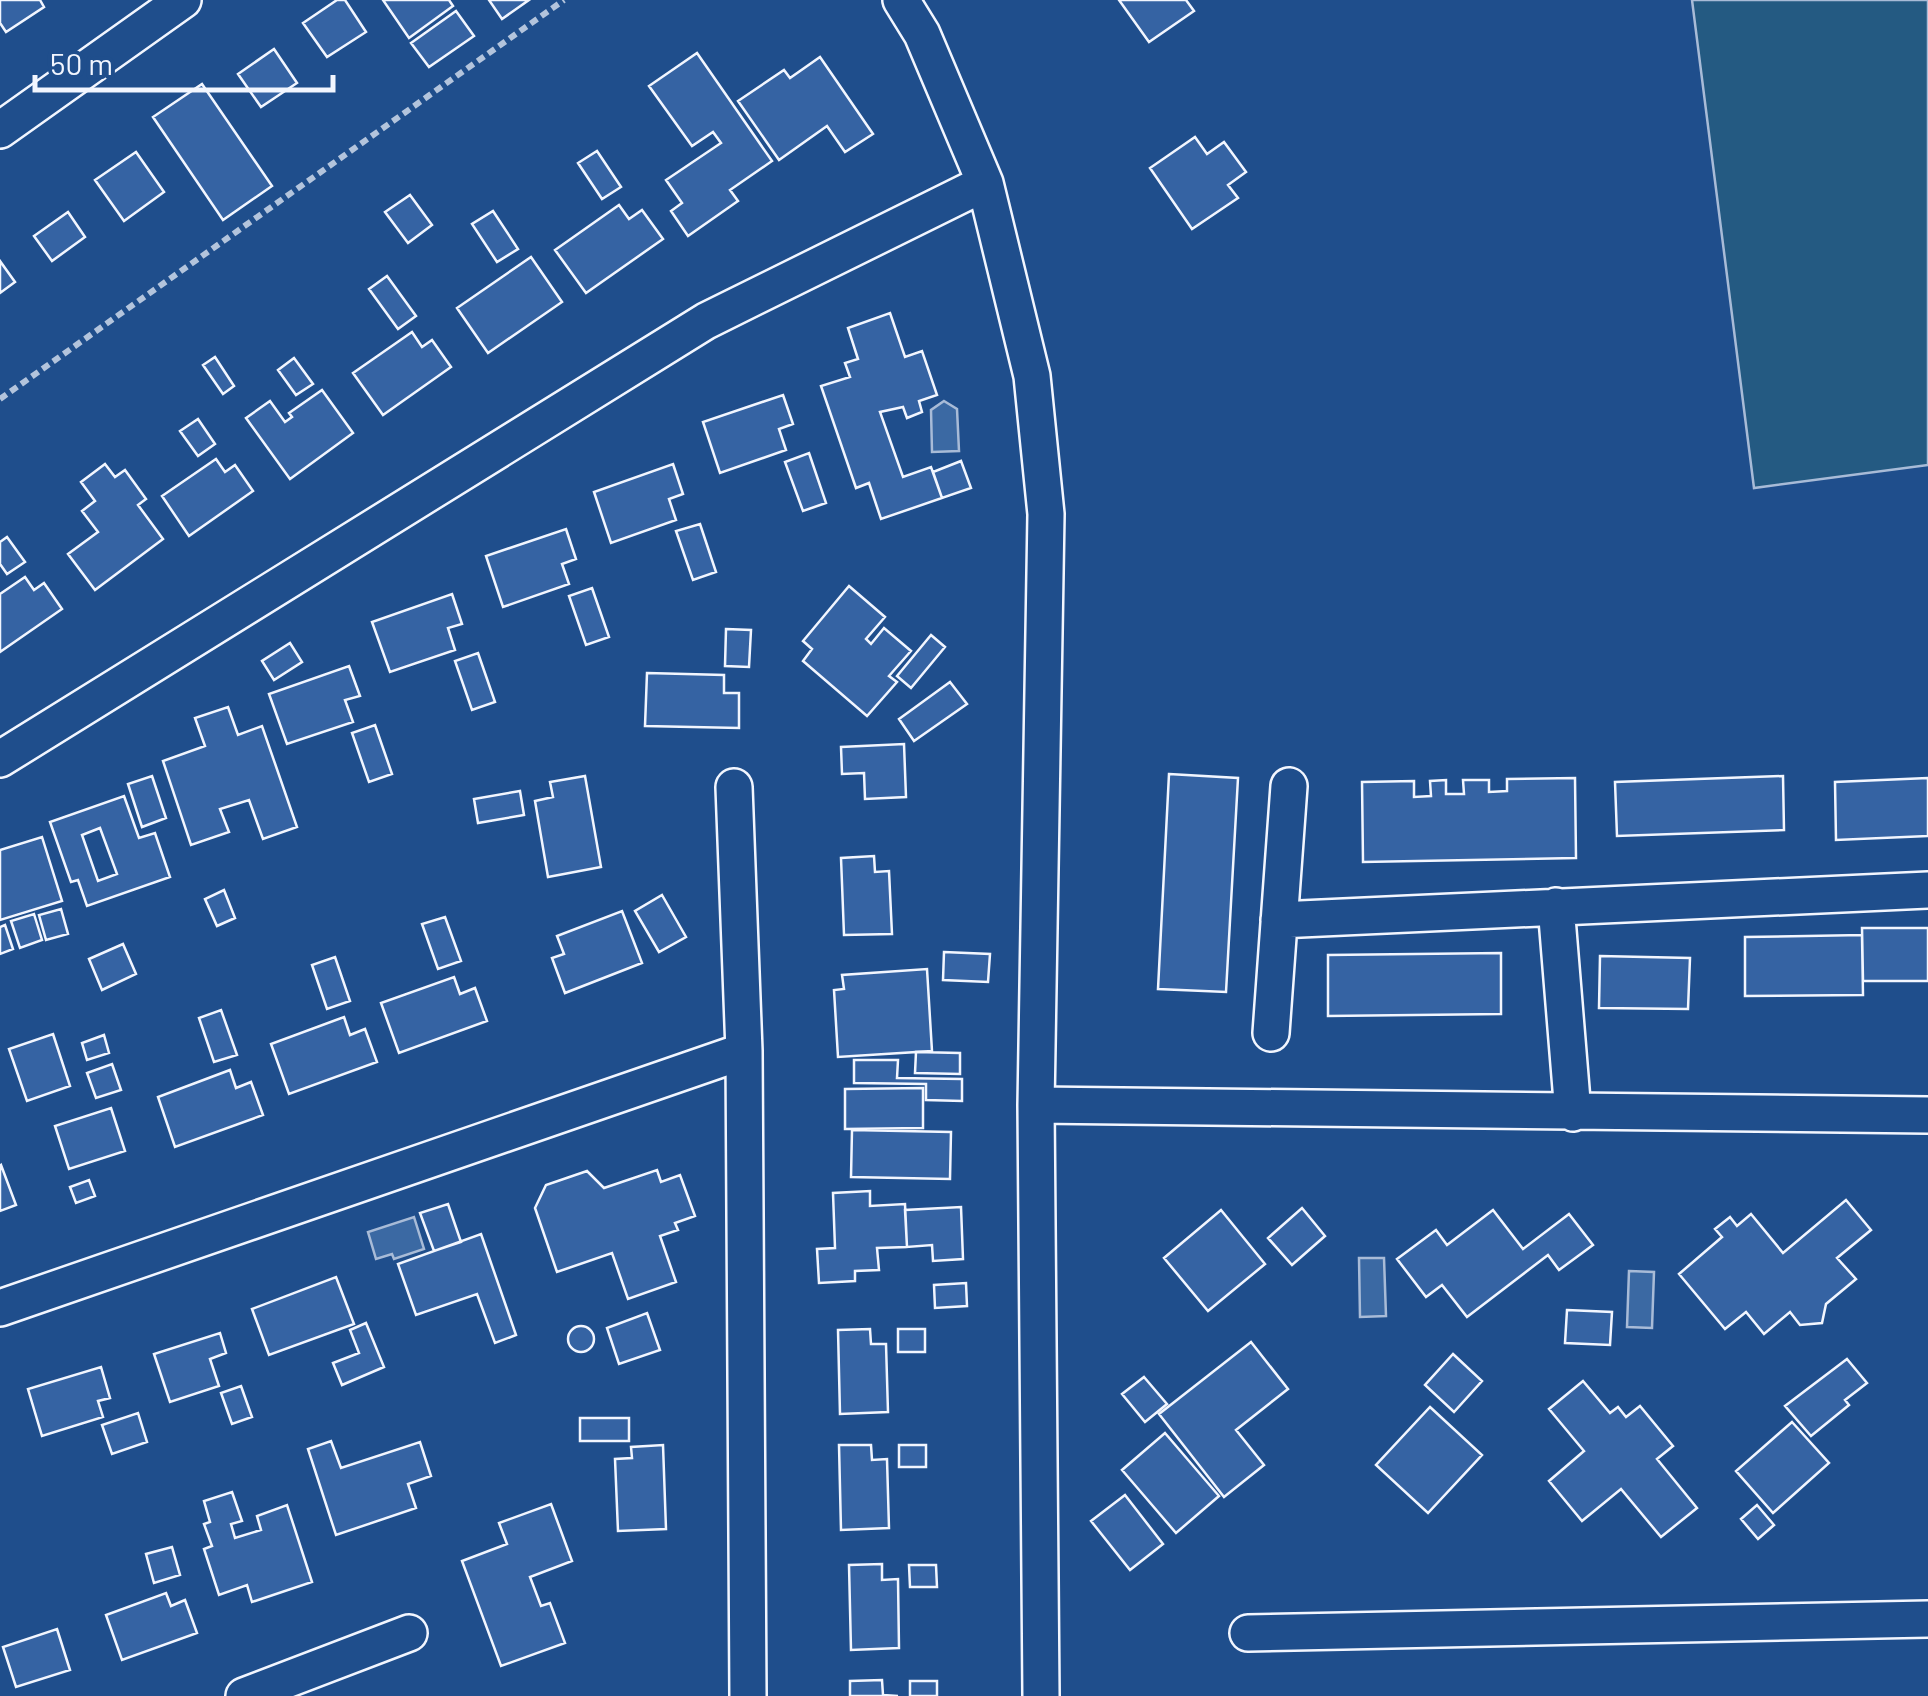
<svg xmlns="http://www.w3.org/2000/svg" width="1928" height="1696" font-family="Barlow,sans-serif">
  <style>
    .green { fill: #245a82; stroke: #a8bbd7; stroke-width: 2.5 }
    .water { fill: #3b69a3; stroke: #a8bbd7; stroke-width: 2.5 }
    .building { fill: #3563a3; stroke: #f2f6ff; stroke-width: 2.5; fill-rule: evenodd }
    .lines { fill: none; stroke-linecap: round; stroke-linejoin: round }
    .street-casing { stroke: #f2f6ff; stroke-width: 40 }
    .path { stroke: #b3c4dc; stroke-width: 6; stroke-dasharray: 8 5; stroke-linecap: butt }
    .street { stroke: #1f4e8c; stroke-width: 35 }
  </style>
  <rect width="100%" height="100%" fill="#1f4e8c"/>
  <!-- green -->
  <path class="green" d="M1692,0H1928V465L1754,488Z"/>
  <!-- water -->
  <path class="water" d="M944,401L957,409L959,451L932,452L931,410Z
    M414,1217L424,1249L394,1259L392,1254L376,1259L368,1232Z
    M1359,1258H1384L1386,1316L1360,1317Z
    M1629,1271L1654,1272L1652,1328L1627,1327Z"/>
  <!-- building -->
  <path class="building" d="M0,0H40L44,7L6,32L0,23Z
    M337,0H345L366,32L327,57L303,23Z
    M383,0H449L453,6L409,38Z
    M489,0H529L502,19Z
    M1119,0H1186L1194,11L1149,42Z
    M456,11L474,36L429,67L411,43Z
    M274,49L297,83L261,107L238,74Z
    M697,53L772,161L730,190L738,201L688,236L671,211L682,203L666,180L721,143L713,132L692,146L649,86Z
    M820,57L873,134L845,152L827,126L779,160L738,101L784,70L790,78Z
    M202,84L272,186L223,220L153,117Z
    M1195,137L1207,154L1224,142L1246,172L1228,185L1238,198L1192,229L1150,168Z
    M597,151L621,187L602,199L578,163Z
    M136,152L164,192L124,221L95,180Z
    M410,195L432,225L408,243L385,212Z
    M619,205L629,219L642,210L663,239L586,293L555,250Z
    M493,211L518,249L497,262L472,224Z
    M68,212L85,237L52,261L34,236Z
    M531,257L562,302L488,353L457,308Z
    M0,261L15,282L0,293Z
    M387,276L416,316L398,329L369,289Z
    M890,313L905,357L922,351L937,395L919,401L922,412L907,418L903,407L880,412L903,477L931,467L942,498L881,519L869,483L856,488L821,386L850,377L845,363L858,359L848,328Z
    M412,332L422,347L432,340L451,367L383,415L353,373Z
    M215,357L234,386L223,394L203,365Z
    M294,358L313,384L296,395L278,370Z
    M322,390L353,433L290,479L246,418L270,401L285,422L292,417L289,413Z
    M783,395L793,424L779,429L786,450L720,473L703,422Z
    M198,419L215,444L198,456L180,431Z
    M809,453L826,503L803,511L785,462Z
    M216,459L225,472L235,465L253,491L189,536L162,496Z
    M961,461L971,488L942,498L933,472Z
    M105,464L115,477L125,470L146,499L138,505L163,539L95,590L68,554L98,532L82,511L95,501L81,482Z
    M673,464L683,494L669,499L676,520L611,543L594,492Z
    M700,524L716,572L693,580L676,531Z
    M566,529L576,559L562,564L569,584L503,607L486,556Z
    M7,537L25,562L7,574L0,564V542Z
    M25,577L34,590L44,583L62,609L0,652V594Z
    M849,586L885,617L866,639L871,644L884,628L911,651L889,676L897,682L867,716L803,661L812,649L803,641Z
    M592,588L609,637L586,645L569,596Z
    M452,594L462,624L448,628L455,650L390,672L372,622Z
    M726,629L751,630L749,667L725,666Z
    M931,635L945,647L911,688L897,676Z
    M290,643L302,662L274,680L262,661Z
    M478,653L495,702L472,710L455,661Z
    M349,666L360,696L345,700L353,722L287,744L269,694Z
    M647,673L724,675V693H739V728L645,726Z
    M950,682L967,704L914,741L899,719Z
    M228,707L238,735L262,726L297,827L263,839L249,800L220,809L229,832L191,845L163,761L205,746L195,718Z
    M375,725L392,774L369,782L352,733Z
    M904,744L906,797L865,799L864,773L842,774L841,747Z
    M1169,774L1238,778L1226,992L1158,989Z
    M152,776L166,818L142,827L128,784Z
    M585,776L601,867L548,877L535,801L553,797L550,782Z
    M1783,776L1784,830L1617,836L1615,782Z
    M1575,778L1576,858L1363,862L1362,782L1414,781V797L1431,796L1430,781L1446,780V794H1464L1463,780H1489V792L1507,791V779Z
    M1928,778V836L1836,840L1835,782Z
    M520,791L524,815L478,823L474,799Z
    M124,796L139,838L155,833L170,877L87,906L78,880L71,882L50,822ZM100,828L117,874L98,881L82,835Z
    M42,837L62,901L0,920V850Z
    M874,856L875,872L889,871L892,934L844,935L841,858Z
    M224,890L235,918L217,926L205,899Z
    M662,895L686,937L659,952L635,911Z
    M61,909L68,934L46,940L39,915Z
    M622,911L642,963L565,993L552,958L564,954L557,936Z
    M34,914L42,940L20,948L11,921Z
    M445,917L461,961L438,969L422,924Z
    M5,925L13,949L0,954V927Z
    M1862,928H1928V981H1863Z
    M1862,935L1863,995L1745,996V937Z
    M123,944L136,974L102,990L89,959Z
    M944,952L990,954L988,982L943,980Z
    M1501,953V1014L1328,1016V955Z
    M1600,956L1690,958L1688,1009L1599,1008Z
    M335,957L350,1001L327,1009L312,965Z
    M927,969L932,1051L838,1057L834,990L844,989L842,975Z
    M454,977L460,994L475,988L487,1021L399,1053L381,1003Z
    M221,1010L237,1055L214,1062L199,1018Z
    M344,1017L350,1035L365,1029L377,1062L289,1094L271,1044Z
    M53,1034L70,1086L27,1101L9,1049Z
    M104,1035L109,1053L87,1060L82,1043Z
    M916,1052L960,1053V1074L915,1073Z
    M854,1060H898L897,1078L962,1079V1101L926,1100V1084L854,1083Z
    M112,1064L121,1090L96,1098L87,1073Z
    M230,1070L236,1088L251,1082L263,1115L175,1147L158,1097Z
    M923,1088V1128L845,1129V1089Z
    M111,1108L125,1151L69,1169L55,1126Z
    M852,1130L951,1132L950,1179L851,1177Z
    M1,1165L16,1205L0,1211V1166Z
    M657,1170L661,1182L680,1175L695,1216L675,1223L678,1230L660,1236L676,1282L628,1299L612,1253L557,1272L535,1208L546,1185L587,1171L604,1188Z
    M89,1180L95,1196L76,1203L70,1187Z
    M870,1191V1206L905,1204L907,1247L877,1248L879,1270L855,1271V1281L819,1283L817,1249L835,1248L833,1193Z
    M1846,1200L1871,1230L1837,1258L1856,1279L1826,1304L1822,1323L1800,1325L1790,1312L1764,1334L1746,1312L1725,1329L1679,1274L1722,1237L1715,1229L1730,1217L1737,1226L1751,1214L1783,1253Z
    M448,1204L461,1242L434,1251L420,1213Z
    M961,1207L963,1259L933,1261L932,1245L907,1247L905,1210Z
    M1302,1208L1325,1236L1292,1265L1268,1238Z
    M1221,1210L1265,1264L1208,1311L1164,1258Z
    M1493,1210L1523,1249L1569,1214L1593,1245L1559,1270L1548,1255L1467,1317L1442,1285L1426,1297L1397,1259L1436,1230L1447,1245Z
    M481,1234L516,1335L495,1343L477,1294L416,1315L398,1264Z
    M336,1277L354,1324L269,1355L252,1309Z
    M966,1283L967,1306L935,1308L934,1285Z
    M1567,1310L1612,1312L1610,1345L1565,1343Z
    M647,1313L660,1350L619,1364L607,1328Z
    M366,1323L384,1367L342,1385L333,1363L359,1353L350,1330Z
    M568 1339a13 13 0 1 1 26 0a13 13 0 1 1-26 0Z
    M870,1329L871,1344H886L888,1412L840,1414L838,1330Z
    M898,1329H925V1352H898Z
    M220,1333L226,1353L210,1359L219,1386L170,1402L154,1354Z
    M1251,1342L1288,1389L1236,1430L1264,1465L1224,1497L1159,1414Z
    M1453,1354L1482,1381L1454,1412L1425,1385Z
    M1847,1359L1867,1383L1845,1400L1849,1405L1811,1436L1785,1406Z
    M101,1367L110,1398L98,1401L103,1417L42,1436L28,1389Z
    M1144,1377L1167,1404L1145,1422L1122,1394Z
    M1583,1381L1610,1413L1618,1407L1626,1417L1640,1406L1673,1446L1657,1459L1697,1508L1661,1537L1621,1489L1582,1521L1549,1481L1584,1451L1549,1409Z
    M241,1386L252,1417L232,1424L221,1393Z
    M1430,1407L1482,1455L1428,1513L1376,1465Z
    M138,1413L147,1442L112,1454L102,1425Z
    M580,1418H629V1441H580Z
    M1792,1422L1829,1463L1773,1513L1736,1471Z
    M1165,1433L1219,1496L1176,1533L1122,1470Z
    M331,1441L341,1468L420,1442L431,1476L408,1484L416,1508L336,1535L308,1449Z
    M663,1445L666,1529L618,1531L615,1459L632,1458L631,1447Z
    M839,1445H871L872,1460L887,1459L889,1528L841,1530Z
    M899,1445H926V1467H899Z
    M232,1492L242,1521L231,1524L235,1538L261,1530L257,1516L287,1505L312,1582L252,1602L247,1585L219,1595L204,1549L212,1546L204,1524L210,1522L204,1501Z
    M1125,1495L1163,1544L1130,1570L1091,1521Z
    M551,1504L572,1561L530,1577L541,1606L550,1603L565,1643L501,1666L462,1561L507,1544L499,1523Z
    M1757,1505L1774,1525L1758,1539L1741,1519Z
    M172,1547L180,1575L154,1583L146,1554Z
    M882,1564V1580L898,1579L899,1648L851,1650L849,1565Z
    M909,1565H936L937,1587H910Z
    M166,1593L171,1606L185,1600L197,1633L122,1660L106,1615Z
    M57,1629L70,1670L16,1687L3,1647Z
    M882,1680L883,1695L898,1696H850V1681Z
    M910,1681H937V1696H910Z"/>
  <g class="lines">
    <!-- street casing -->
    <g class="street-casing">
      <path id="street" d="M901,0L922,34L985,183L1032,376L1046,514L1036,1105L1041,1696
        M0,130L183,0
        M0,759L706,321L985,183
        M734,787L744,1051L748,1696
        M1556,906L1573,1113
        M1279,920L1928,890
        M1271,1033L1289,786
        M1036,1105L1928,1115
        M0,1308L744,1051
        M1248,1633L1928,1619
        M244,1696L409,1633"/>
    </g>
    <!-- path -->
    <path class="path" d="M0,399L564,0"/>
    <!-- street -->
    <use href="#street" class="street"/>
  </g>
  <!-- scale -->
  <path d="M35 75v15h298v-15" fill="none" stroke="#f2f6ff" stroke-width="5"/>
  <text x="50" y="75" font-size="30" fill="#f2f6ff" stroke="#1f4e8c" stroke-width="8" paint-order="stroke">50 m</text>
</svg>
